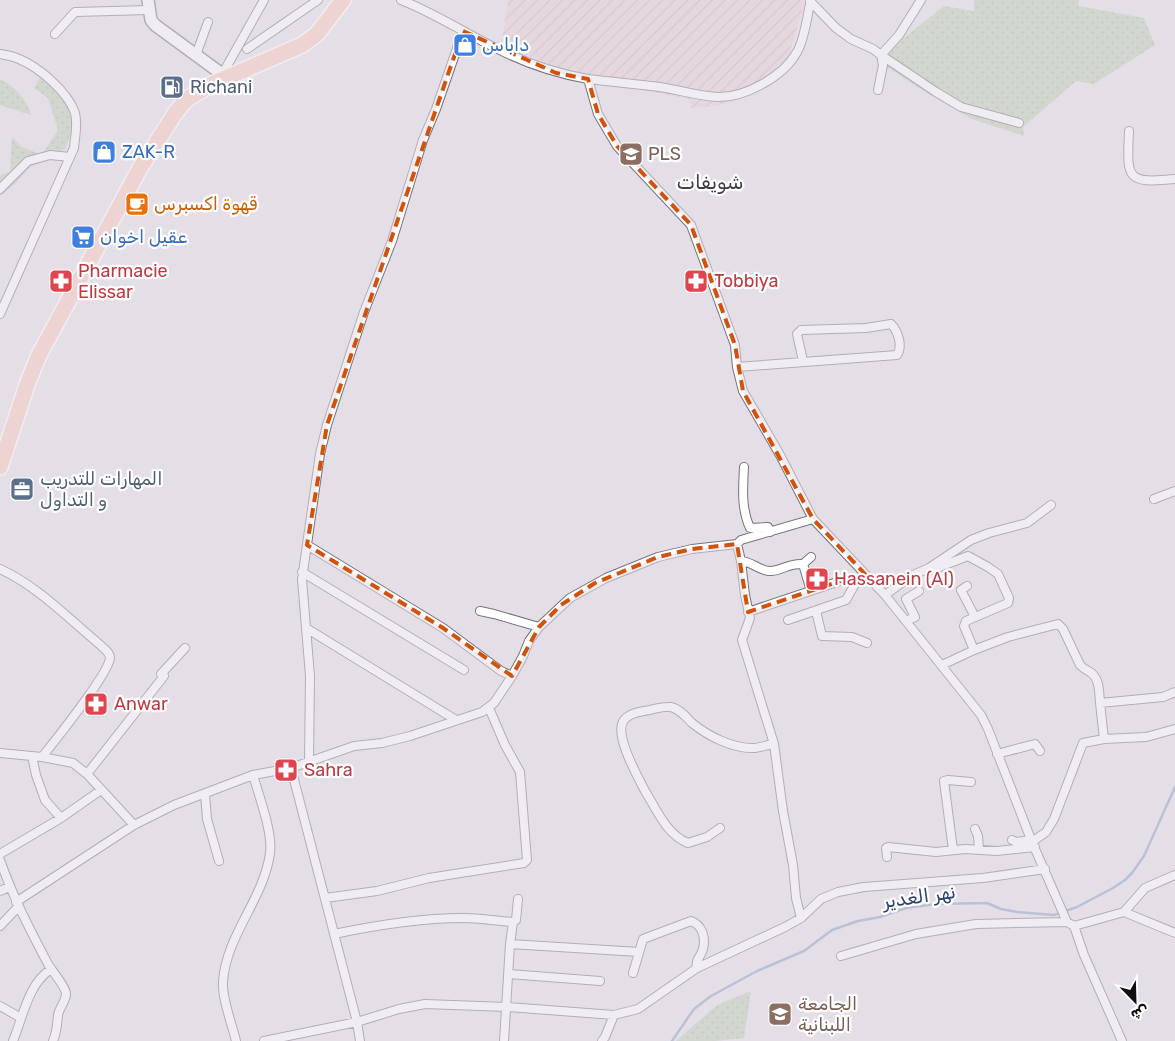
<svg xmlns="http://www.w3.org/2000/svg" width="1175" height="1041" font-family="Rubik,Vazirmatn,sans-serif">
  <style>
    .industrial { fill: url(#industrial-furrows) }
    .grass { fill: url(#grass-dots) }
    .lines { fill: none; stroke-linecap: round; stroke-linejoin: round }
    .stream { stroke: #8b9dbf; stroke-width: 2.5 }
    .street-casing { stroke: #78737b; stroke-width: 10 }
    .secondary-casing { stroke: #78737b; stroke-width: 14 }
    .highway-casing { stroke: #fff; stroke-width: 18 }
    .street { stroke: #fff; stroke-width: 8 }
    .secondary { stroke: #fff; stroke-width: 11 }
    .highway { stroke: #f8c6b5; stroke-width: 15 }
    .marked { fill: none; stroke: #d2520c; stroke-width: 4; stroke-dasharray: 10 6; stroke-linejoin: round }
    .labels { text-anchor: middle; stroke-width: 4.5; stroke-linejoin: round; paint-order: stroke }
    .shop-label { font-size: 18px; fill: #366cbe; stroke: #fff; text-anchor: start }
    .service-label { font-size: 18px; fill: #4e5e75; stroke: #fff; text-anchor: start }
    .education-label { font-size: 18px; fill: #785e54; stroke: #fff; text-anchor: start }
    .food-label { font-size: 18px; fill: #c56008; stroke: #fff; text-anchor: start }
    .health-label { font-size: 18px; fill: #be3a42; stroke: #fff; text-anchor: start }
    .water-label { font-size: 19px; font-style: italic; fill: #2b4371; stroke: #fff }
    .quarter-label { font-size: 20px; fill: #433e45; stroke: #fff }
  </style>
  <defs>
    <pattern id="industrial-furrows" width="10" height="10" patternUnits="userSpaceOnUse" patternTransform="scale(1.25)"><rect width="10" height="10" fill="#e9cfd5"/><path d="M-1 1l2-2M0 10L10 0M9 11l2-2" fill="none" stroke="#c7b1b6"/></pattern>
    <pattern id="grass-dots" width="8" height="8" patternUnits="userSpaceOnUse" patternTransform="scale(1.25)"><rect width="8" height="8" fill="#bbccb2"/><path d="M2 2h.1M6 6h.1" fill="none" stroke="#a0ae98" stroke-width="1.8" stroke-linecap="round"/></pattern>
  </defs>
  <rect width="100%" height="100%" fill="#e4dee7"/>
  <!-- industrial -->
  <path class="industrial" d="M508,0H804L805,2L784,71L755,93L739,99L715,106L691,108L689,99L587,79L501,45Z"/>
  <!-- grass -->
  <path class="grass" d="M974,0H1079V6L1144,18L1155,45L1094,84L1076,81L1023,127L1024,136L972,119L922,90L876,60L944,6L974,11Z
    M40,78L52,87L76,113L75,125L65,149L51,158L29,168L15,184L0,196V176L10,171L12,137L22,147L42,155L58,130L48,98L34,88Z
    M0,79C14,85 28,101 31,115L0,105Z
    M751,991L744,1038L715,1041H676L717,1005Z"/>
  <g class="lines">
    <!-- stream -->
    <path class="stream" d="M672,1041L694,1009L711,996L757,971L804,951L832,930L858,921L880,917L906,908L936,904L987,903L1001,909L1017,912L1054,915L1077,907L1113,888L1125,880L1132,873L1144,856L1175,787"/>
    <!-- street casing -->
    <g class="street-casing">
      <path id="street" d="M401,0C437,14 469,36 504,52C531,65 559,74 588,79L598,114L617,146L691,225L735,345L737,367L743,391L780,455L813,519L885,595L981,715L988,729L1032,842L1067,922
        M810,1L836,28L851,39L873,49L881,55L899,35L921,0
        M55,34L75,12L148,10
        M247,49L318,0
        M0,54C6,55 13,56 19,59C39,67 68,92 75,113C78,125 75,136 74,148L0,314
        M196,55L208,22
        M881,55L936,92L961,107L1019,123
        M223,73L264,0
        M588,79C612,82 636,84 660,87C679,90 698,96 717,97C745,98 784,76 797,52C805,39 807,15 811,0
        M878,90L883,65L881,55
        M1129,131C1127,178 1125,184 1175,179
        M0,189L28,161L50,155L70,157
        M737,367L897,355C903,346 898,331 891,324L866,328L801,330L797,334L803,361
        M744,467C743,487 741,509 750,528L768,527L770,532
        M1154,499L1175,491
        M737,544L741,561L745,595L750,618L742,640L774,744L783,811L793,865L796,898L801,918
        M307,545L443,628L501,671L512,676
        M811,557L803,564L811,591
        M741,561C751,561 761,572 771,571C784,570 788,563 803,564
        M929,568L971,540L989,533L1027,523L1051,505
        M0,569C36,585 68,618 98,643C102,647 110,652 110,658C109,673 54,742 42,757
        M302,572L464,670
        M967,586L961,590L975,617
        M885,595L911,576L929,568H937L968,556L988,567L998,574L1009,598L1008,603L966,621L964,626L974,650
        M480,611L494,614L539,627
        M816,611L822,636L852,637L867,643
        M748,612L846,579L855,584L865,574
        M788,620L846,600L855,584
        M906,621L915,617L906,599L919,591
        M306,628L456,720
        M942,665L974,650L1008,637L1058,624L1063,629L1080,665C1084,669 1085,669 1090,672C1100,678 1099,693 1100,703
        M1104,739L1100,703L1163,697L1175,692
        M0,753L42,757L73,763L87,774L134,825
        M997,754L1035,744L1040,751
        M32,756L36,775L45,800L61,818
        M309,761L310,676L302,579L320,454L327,425L364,312L392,241L423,140L436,109L463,31
        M291,768L357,1022L360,1041
        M87,774L164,676L161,674L185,648
        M205,794L207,819L219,861
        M720,828L707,837L688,843C666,834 657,810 645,791C638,777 613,734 624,720C628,714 638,712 644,711C652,710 663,706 671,707C680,709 686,717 692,723C708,736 733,749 755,748C761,747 768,745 774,744
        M975,829L978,836L979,850
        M1012,840L1016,842L1031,840
        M1032,842L1046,832L1054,819L1083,743L1104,739L1146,737L1175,729
        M953,850L944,781L948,780L971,782
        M0,854L61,818L101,790
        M887,857L886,848L888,847L936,852L965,849L997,851L1035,847
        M0,860C13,897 30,930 48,964C52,971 66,987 66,994C66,1001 59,1008 58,1015C57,1025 57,1032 53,1041
        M0,891L9,887
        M325,898L377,891L429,878L524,863L527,860L520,772L505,745L489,708
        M16,902L134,825L174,805L253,775L291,768L354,746L382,743L410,736L482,712L494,703L512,676L523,656L529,641L539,627L570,598L606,578L658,557L692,549L737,544L741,540L813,519
        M1124,912L1145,888L1175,875
        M0,926L18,907
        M1074,926L1124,912L1175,933
        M334,934C377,925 420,918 463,918C480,918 497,921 513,922
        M510,944L639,952
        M841,956L916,934L976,924L1067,922L1074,926L1084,955L1122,1041
        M633,973L643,939L691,921C702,925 706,937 703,949C701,957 695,959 697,968
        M509,974L600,981
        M0,1006L21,1018
        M13,1041C23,1017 28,984 51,969
        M236,1041C232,1024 222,999 223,982C226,935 264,899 270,853C273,833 259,796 253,775
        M264,1041L357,1022L399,1009L425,1004L507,1007L614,1015L638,1009L697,968L785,927L801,918L821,899L838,892L864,887L983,878L1045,869
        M504,1041L510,944L513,922L516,920L518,899
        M602,1041L605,1037L614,1015"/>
    </g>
    <!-- secondary casing -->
    <g class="secondary-casing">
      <path id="secondary" d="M148,0L151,20L155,25L226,77"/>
    </g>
    <!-- highway casing -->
    <g class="highway-casing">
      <path id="highway" d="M0,467L28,382L39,355L140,168L176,112L187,99L210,85L302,45L317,34L343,0"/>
    </g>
    <!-- street -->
    <use href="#street" class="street"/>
    <!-- secondary -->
    <use href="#secondary" class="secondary"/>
    <!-- highway -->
    <use href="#highway" class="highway"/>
  </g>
  <!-- marked area -->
  <path d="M0 0H1175V1041H0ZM463,31L556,73L588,79L598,114L617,146L691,225L735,345L743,391L813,519L865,574L855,584L846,579L748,612L737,544L692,549L658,557L595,583L561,605L539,627L512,676L443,628L307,545L327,425Z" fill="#e4dee7" fill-opacity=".55" fill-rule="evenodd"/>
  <path class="marked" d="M463,31L556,73L588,79L598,114L617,146L691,225L735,345L743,391L813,519L865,574L855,584L846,579L748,612L737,544L692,549L658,557L595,583L561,605L539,627L512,676L443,628L307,545L327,425Z"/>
  <!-- icons -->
  <defs>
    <g id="shop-square" transform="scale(1.25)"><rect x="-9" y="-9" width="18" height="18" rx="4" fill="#3f7fe0" stroke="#fff"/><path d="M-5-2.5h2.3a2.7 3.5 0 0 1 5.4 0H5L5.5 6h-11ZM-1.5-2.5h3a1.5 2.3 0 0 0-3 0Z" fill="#fff"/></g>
    <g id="fuel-square" transform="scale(1.25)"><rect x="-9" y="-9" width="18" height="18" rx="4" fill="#5c6f8a" stroke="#fff"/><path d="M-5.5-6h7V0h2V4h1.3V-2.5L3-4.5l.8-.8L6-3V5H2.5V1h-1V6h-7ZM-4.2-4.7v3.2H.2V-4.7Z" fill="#fff"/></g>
    <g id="school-square" transform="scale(1.25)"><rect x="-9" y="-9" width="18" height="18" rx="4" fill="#8d6e63" stroke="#fff"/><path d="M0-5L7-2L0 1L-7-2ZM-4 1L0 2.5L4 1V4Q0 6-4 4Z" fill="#fff"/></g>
    <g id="cafe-square" transform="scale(1.25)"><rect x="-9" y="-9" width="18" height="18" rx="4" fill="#e8710a" stroke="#fff"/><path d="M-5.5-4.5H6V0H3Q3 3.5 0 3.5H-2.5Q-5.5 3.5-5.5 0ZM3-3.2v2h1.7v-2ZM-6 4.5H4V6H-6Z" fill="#fff"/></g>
    <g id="supermarket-square" transform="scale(1.25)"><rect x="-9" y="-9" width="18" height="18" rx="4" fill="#3f7fe0" stroke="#fff"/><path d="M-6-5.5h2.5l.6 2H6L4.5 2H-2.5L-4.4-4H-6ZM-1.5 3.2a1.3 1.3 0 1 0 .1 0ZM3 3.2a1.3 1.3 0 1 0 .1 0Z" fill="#fff"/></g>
    <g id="pharmacy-square" transform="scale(1.25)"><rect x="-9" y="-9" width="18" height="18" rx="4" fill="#e0444e" stroke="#fff"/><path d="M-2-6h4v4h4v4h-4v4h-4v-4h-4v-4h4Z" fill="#fff"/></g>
    <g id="office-square" transform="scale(1.25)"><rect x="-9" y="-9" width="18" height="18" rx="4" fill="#5c6f8a" stroke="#fff"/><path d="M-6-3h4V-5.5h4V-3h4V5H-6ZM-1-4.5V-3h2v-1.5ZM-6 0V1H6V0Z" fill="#fff"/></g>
    <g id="university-square" transform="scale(1.25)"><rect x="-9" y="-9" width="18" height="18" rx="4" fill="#8d6e63" stroke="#fff"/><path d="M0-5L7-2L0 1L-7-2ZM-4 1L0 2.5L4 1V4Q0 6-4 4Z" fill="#fff"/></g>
  </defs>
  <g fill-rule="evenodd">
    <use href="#shop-square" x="465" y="45"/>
    <use href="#fuel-square" x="172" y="87"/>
    <use href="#shop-square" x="104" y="152"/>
    <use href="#school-square" x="631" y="154"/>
    <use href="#cafe-square" x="137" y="204"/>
    <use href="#supermarket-square" x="83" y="237"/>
    <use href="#pharmacy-square" x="61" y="281"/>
    <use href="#pharmacy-square" x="696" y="281"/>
    <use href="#office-square" x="22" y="489"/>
    <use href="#pharmacy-square" x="817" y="579"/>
    <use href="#pharmacy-square" x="96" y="704"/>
    <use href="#pharmacy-square" x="286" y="770"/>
    <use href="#university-square" x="780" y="1014"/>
  </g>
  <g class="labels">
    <!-- shop labels -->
    <g class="shop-label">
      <text x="482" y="51">داباس</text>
      <text x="122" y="158">ZAK-R</text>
      <text x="100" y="243">عقيل اخوان</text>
    </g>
    <!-- service labels -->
    <g class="service-label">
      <text x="190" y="93">Richani</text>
      <text x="40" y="485">المهارات للتدريب<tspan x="40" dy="21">و التداول</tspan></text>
    </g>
    <!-- education labels -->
    <g class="education-label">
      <text x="648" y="160">PLS</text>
      <text x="798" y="1010">الجامعة<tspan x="798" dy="21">اللبنانية</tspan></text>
    </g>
    <!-- food labels -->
    <g class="food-label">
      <text x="154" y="210">قهوة اكسبرس</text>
    </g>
    <!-- health labels -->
    <g class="health-label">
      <text x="78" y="277">Pharmacie<tspan x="78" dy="21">Elissar</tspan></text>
      <text x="714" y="287">Tobbiya</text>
      <text x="834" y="585">Hassanein (Al)</text>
      <text x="114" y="710">Anwar</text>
      <text x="304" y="776">Sahra</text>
    </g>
    <!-- water labels -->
    <g class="water-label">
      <text transform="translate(919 896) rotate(-8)" y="7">نهر الغدير</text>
    </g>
    <!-- quarter labels -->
    <g class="quarter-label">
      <text x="710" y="189">شويفات</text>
    </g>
  </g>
  <!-- north arrow -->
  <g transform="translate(1135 1001) rotate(157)" stroke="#ffffff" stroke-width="4" paint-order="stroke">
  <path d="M0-4L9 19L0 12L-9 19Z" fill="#100e11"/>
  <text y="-8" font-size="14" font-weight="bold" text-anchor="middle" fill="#100e11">ش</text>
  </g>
</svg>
